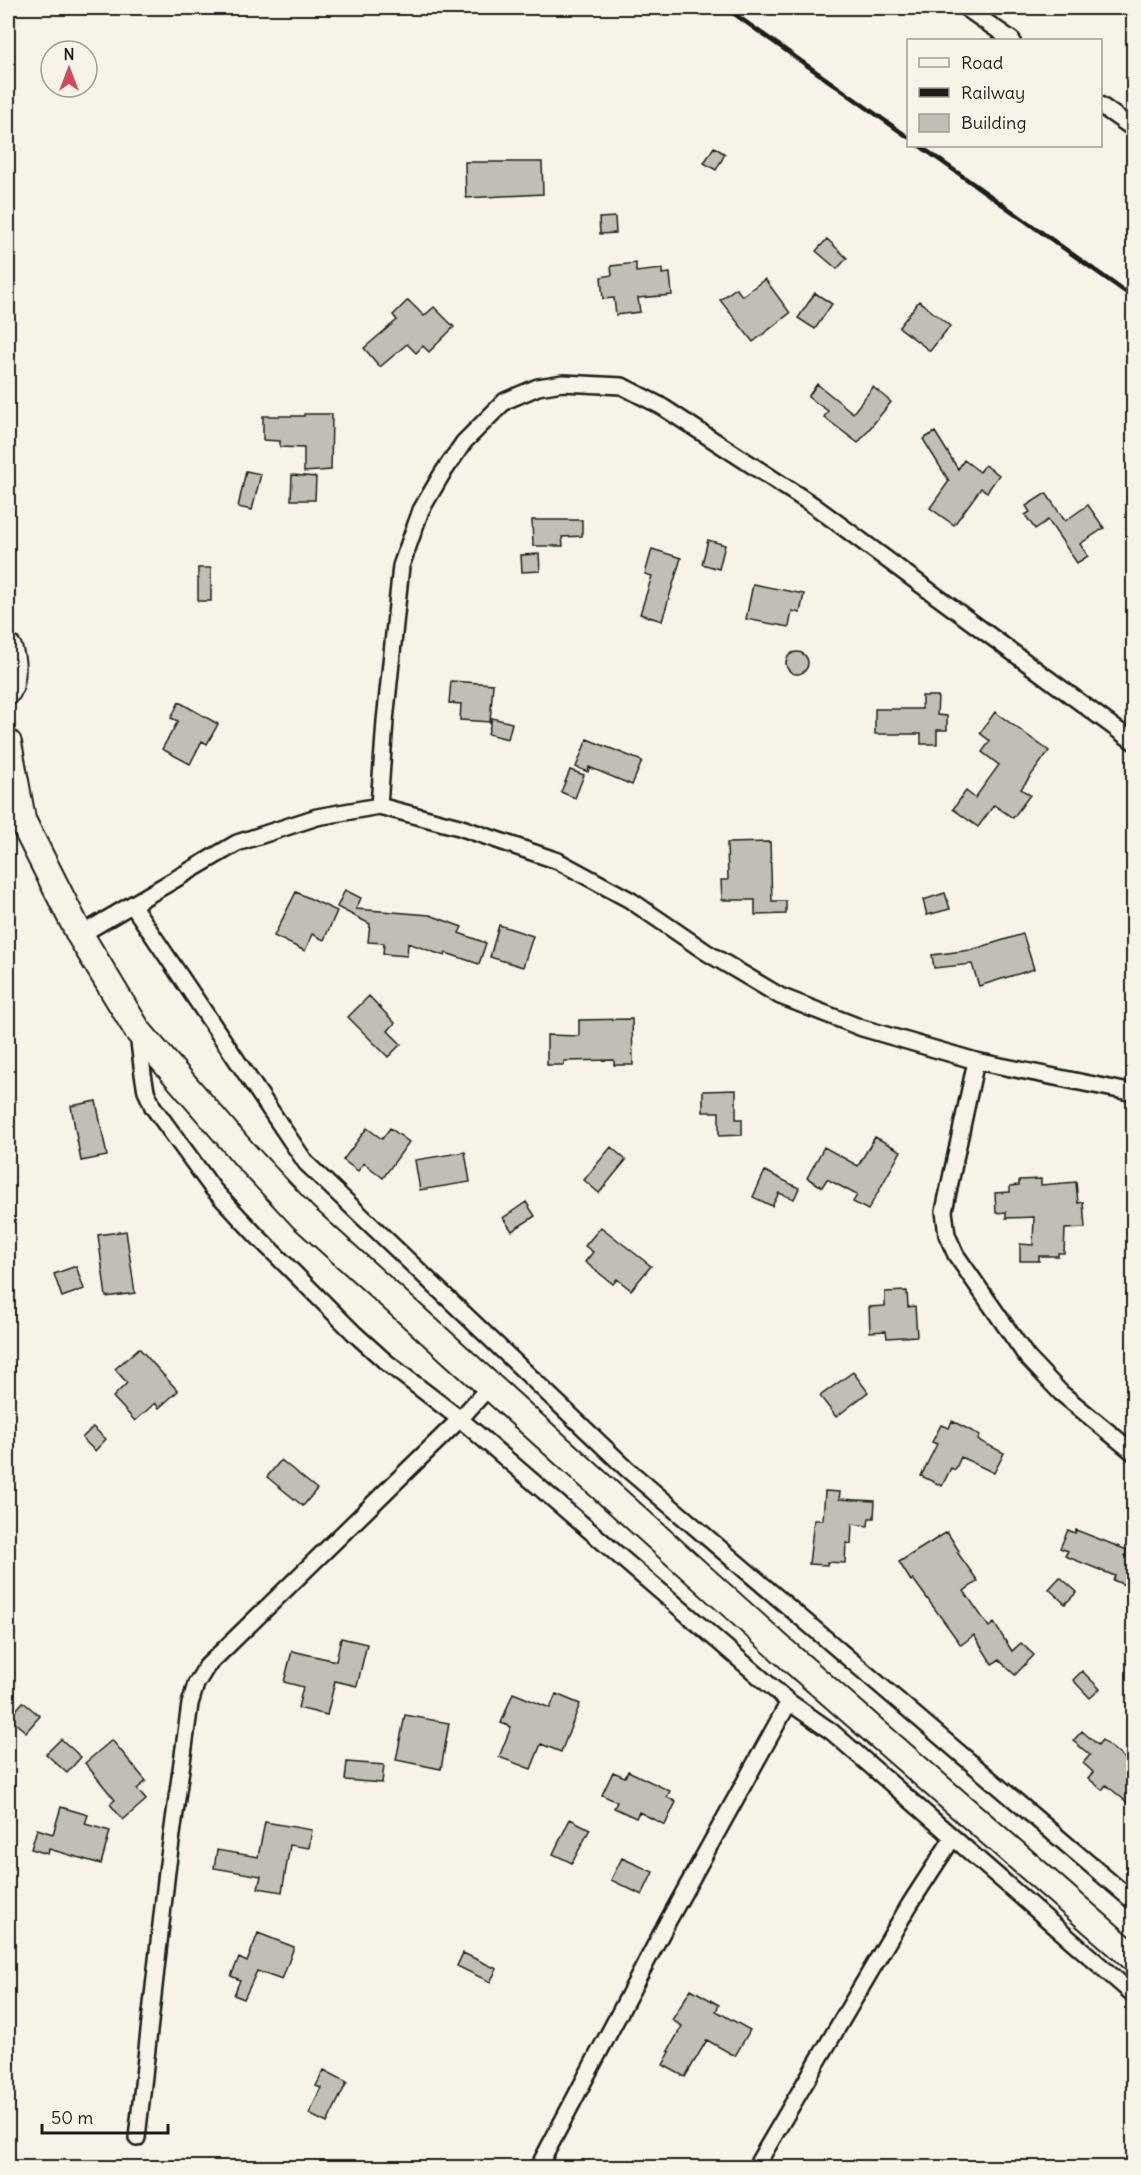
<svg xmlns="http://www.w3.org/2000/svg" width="1141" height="2175" font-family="Delius,sans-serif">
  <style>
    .building { fill: #c0beb5; stroke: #1c1c1c; stroke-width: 1.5 }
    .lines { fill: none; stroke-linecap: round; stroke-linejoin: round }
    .minor-casing { stroke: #1c1c1c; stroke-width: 20 }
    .trunk-casing { stroke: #1c1c1c; stroke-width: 30 }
    .minor { stroke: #f7f3e8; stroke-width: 15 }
    .trunk { stroke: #f7f3e8; stroke-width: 26 }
    .rail { stroke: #1c1c1c; stroke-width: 4.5 }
  </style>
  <rect width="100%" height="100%" fill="#f7f3e8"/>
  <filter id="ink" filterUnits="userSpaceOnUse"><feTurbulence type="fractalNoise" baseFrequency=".0167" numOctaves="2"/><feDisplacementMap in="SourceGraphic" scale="12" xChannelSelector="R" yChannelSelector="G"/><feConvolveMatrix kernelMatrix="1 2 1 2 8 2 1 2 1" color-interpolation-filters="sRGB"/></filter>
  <g filter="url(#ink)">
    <!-- building -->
    <path class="building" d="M714,147L725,154L716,170L704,163Z
      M465,162H542L543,194L466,198Z
      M615,217L616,233L600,234L599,218Z
      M827,239L847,258L837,269L816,251Z
      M636,263V272L662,269V274L670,273L672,295L638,298L640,312L616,315L614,298L603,299L601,277L612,275L611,266Z
      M765,279L790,313L753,342L720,300L736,288L742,296Z
      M815,293L832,304L815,329L798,318Z
      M408,300L424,316L434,307L454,327L429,352L423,346L416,353L407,344L380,367L364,348L397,320L393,315Z
      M919,301L950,326L930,351L899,327Z
      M817,384L853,413L873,387L891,402L858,443L824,417L828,411L808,397Z
      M304,414H332L331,470L304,472V448L280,447V441L263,440V416H304Z
      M935,432L958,469L964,460L980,472L985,465L999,475L987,492L981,488L954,525L930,508L949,481L923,439Z
      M246,471L261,474L252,510L238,507Z
      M292,475L316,477L315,500H291Z
      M1046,493L1065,521L1088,505L1104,528L1080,544L1088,556L1077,563L1048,520L1035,529L1025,515L1030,512L1026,506Z
      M532,520H582V536L562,537L563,546H533Z
      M708,540L725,545L719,569L702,564Z
      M652,549L681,558L662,621L640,614L652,576L645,574Z
      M539,554L540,571L522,572L521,555Z
      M198,568H211V601H198Z
      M753,584L804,594L800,613L792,611L789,627L746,619Z
      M786 663a11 11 0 1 1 22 0a11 11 0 1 1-22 0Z
      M451,681L493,684L490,722L460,720L461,704L449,703Z
      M922,696H938L937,715L947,716V730H937V744H921V734H875V709H922Z
      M179,702L218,724L207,744L202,741L190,764L162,749L178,721L171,718Z
      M995,712L1049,751L1021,789L1030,795L1013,818L994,805L978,827L953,809L966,791L975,798L999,765L982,752L990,741L980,733Z
      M492,718L512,723L508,739L488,734Z
      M587,739L642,761L632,785L589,767L588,772L576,767Z
      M570,770L584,775L575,798L561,792Z
      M770,842L772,901H786V914L755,915V900H722L721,880H728L727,843Z
      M345,890L361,898L356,909L430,915L462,927L459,933L486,943L479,964L446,953L445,956L408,943L407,956L383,954L384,943L368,942L370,924L337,907Z
      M296,892L337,911L324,940L312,934L305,951L274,936Z
      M945,893L950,909L927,915L923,900Z
      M499,925L533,936L523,967L490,957Z
      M1023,934L1034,969L979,986L972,964L934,968L932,955L971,950Z
      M369,996L395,1023L388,1031L401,1044L388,1057L348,1017Z
      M632,1019L633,1065H614V1060L564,1061V1065H547V1035L579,1036V1020Z
      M736,1090V1119H742V1135L719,1136V1112H703V1091Z
      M96,1101L107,1156L81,1161L71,1106Z
      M367,1128L382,1139L390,1128L409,1142L383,1178L364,1163L358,1171L343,1160Z
      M875,1137L901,1151L868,1210L853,1202L857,1195L827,1179L822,1187L807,1178L824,1147L858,1166Z
      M611,1147L626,1160L599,1193L584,1180Z
      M465,1152L470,1182L420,1190L415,1160Z
      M765,1171L799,1188L794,1199L779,1193L772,1206L753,1197Z
      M1041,1179V1185L1076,1182L1078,1203L1083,1202L1085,1228L1065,1229L1064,1253H1058V1256H1039V1261H1020V1244L1033,1245L1034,1217L1006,1218V1212L996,1213L995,1193L1010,1192V1186L1019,1185V1180Z
      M526,1202L535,1216L512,1231L503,1218Z
      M601,1227L651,1266L631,1290L617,1279L613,1284L585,1262L593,1252L585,1246Z
      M126,1231L135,1293L106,1297L98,1235Z
      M76,1266L84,1289L62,1297L54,1274Z
      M907,1291L908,1307L915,1306L917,1336L887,1338L886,1331L870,1332L869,1307L885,1306V1292Z
      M139,1348L178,1391L159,1408L155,1403L135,1421L113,1397L127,1383L115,1369Z
      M853,1372L868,1392L836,1417L820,1396Z
      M952,1421L980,1435L978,1440L1004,1453L994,1473L961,1457L955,1470L951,1468L942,1486L921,1476L937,1444L932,1442L941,1425L949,1428Z
      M93,1427L106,1439L95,1451L82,1438Z
      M281,1460L317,1489L303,1506L267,1477Z
      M825,1491L840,1492L839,1499L875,1501L874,1518H869L868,1526L852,1524L851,1544L846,1543L845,1563L827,1562V1565L809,1564L814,1520H823Z
      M1068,1530L1075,1533L1076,1530L1127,1550L1125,1555L1134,1559V1589L1113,1580L1115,1576L1065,1556L1068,1551L1060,1548Z
      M947,1532L959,1551L957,1552L978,1581L964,1591L989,1627L994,1623L1012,1651L1021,1643L1034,1655L1015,1675L999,1660L992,1664L974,1635L961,1645L913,1579L911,1581L899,1562Z
      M1060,1577L1077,1592L1065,1604L1049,1589Z
      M341,1638L367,1644L357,1686L335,1681L327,1715L298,1708L303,1687L284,1682L292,1651L336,1661Z
      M1082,1671L1100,1689L1090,1698L1073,1680Z
      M513,1693L550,1708L556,1694L580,1704L561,1752L541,1744L531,1769L499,1757L511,1727L501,1723Z
      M23,1702L40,1716L26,1732L9,1718Z
      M405,1715L449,1723L441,1769L396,1760Z
      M1082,1731L1098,1745L1102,1740L1134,1766V1808L1106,1785L1102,1790L1088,1778L1093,1772L1083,1763L1090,1755L1073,1741Z
      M61,1739L81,1757L67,1773L46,1754Z
      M112,1740L146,1781L137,1789L146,1800L123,1820L110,1804L115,1800L85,1763Z
      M347,1762L384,1765L382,1783L345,1780Z
      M628,1771L670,1791L667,1797L676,1802L665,1825L639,1812L636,1818L614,1808L617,1802L602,1795L613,1772L625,1777Z
      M61,1807L88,1815L85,1824L110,1831L101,1864L49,1849L48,1854L31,1849L37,1829L53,1834Z
      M570,1819L590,1829L572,1863L553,1854Z
      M265,1822L312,1830L309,1848L290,1845L282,1892L258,1888L261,1876L214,1868L217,1850L258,1857Z
      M622,1858L653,1872L642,1895L611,1880Z
      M258,1933L294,1947L282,1980L257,1971L244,1999L234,1995L240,1980L231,1976L239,1958L247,1962Z
      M463,1953L497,1969L490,1982L457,1966Z
      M691,1989L719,2005L716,2011L750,2030L735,2056L707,2040L685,2077L663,2065L670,2052L668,2051L682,2026L672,2020Z
      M324,2070L347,2082L327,2123L309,2114L321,2088L316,2086Z"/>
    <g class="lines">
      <!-- minor casing -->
      <g class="minor-casing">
        <path id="minor" d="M966,8L1012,40
          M1100,105L1134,129
          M379,806L385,721L401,566L421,510L442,474L464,442L505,401L538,387L563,383L622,386L661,406L813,505L1134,742
          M133,906L306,1163L627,1469L1134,1902
          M80,935L237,843L317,817L379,806L459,827L558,861L630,900L706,952L780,996L862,1028L976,1061L1134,1093
          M138,1034L143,1074L146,1091L153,1107L213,1189L255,1234L355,1334L386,1362L460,1419L789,1702L832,1732L1134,1995
          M976,1061L944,1211L947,1235L956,1255L1027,1357L1061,1393L1134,1453
          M137,2138L167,1871L190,1704L196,1684L207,1666L460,1419L490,1386
          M538,2168L668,1921L789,1702
          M755,2168L910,1904L952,1839"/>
      </g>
      <!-- trunk casing -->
      <g class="trunk-casing">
        <path id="trunk" d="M8,648C13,661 13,677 8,690
          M8,743L22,819
          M8,802L22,820L80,935L138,1031L245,1155L303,1217L793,1660L1134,1958"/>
      </g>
      <!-- minor -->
      <use href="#minor" class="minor"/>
      <!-- trunk -->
      <use href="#trunk" class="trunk"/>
      <!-- rail -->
      <path class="rail" d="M726,8L908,137
        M920,146L1134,298"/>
    </g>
  </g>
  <!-- margin -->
  <rect width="1141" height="2175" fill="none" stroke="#f7f3e8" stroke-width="30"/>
  <rect x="15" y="15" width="1111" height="2145" fill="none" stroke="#1c1c1c" stroke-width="2" filter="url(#ink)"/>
  <!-- legend -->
  <rect x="907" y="39" width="195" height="108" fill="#f7f3e8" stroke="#9f9d96" stroke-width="1.5"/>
  <rect x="919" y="58" width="30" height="9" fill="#f7f3e8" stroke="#9f9d96" stroke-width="1.5"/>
  <text x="961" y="69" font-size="18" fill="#1c1c1c">Road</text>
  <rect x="919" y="88" width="30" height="9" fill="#1c1c1c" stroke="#9f9d96" stroke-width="1.5"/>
  <text x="961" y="99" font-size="18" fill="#1c1c1c">Railway</text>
  <rect x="919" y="114" width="30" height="18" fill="#c0beb5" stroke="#9f9d96" stroke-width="1.5"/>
  <text x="961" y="129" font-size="18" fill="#1c1c1c">Building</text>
  <!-- north arrow -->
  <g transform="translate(69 69)"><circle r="28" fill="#f7f3e8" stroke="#9f9d96" stroke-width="1.5"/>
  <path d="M0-4.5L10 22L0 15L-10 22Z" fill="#d1495b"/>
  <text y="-9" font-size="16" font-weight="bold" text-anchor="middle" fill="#1c1c1c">N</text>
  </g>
  <!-- scale -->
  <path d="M42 2124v9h126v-9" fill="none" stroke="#1c1c1c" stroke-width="3"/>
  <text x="51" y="2124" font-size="18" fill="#1c1c1c" stroke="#f7f3e8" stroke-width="4.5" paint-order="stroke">50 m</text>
</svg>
